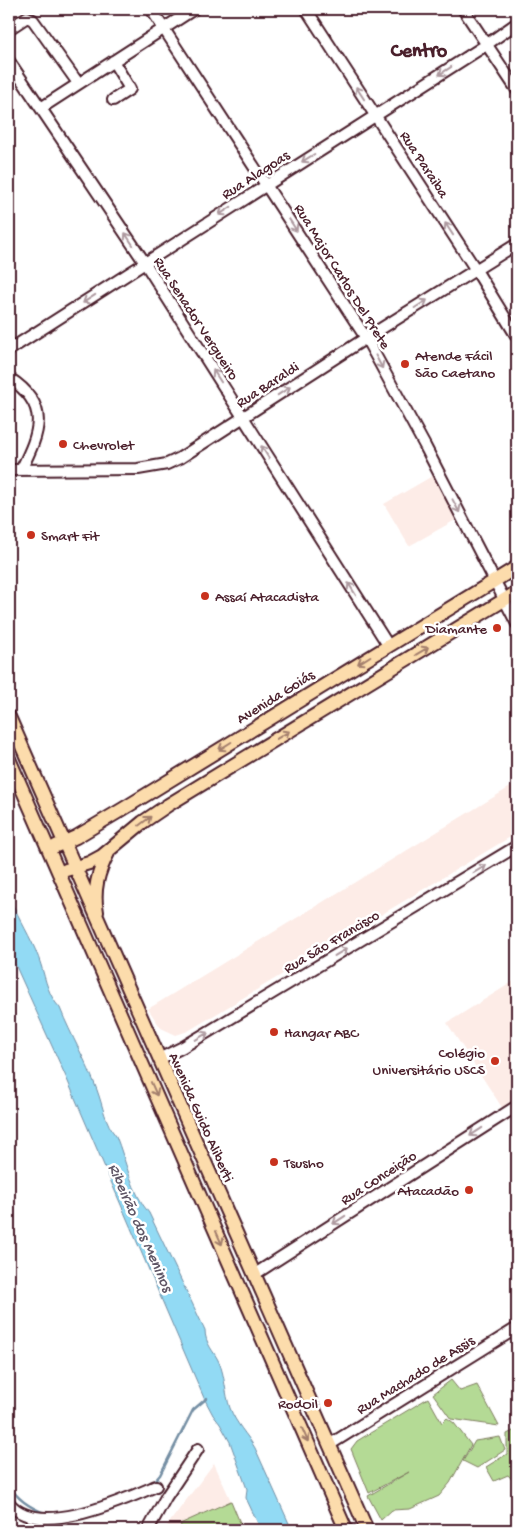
<svg xmlns="http://www.w3.org/2000/svg" width="526" height="1539" font-family="'Gochi Hand',sans-serif">
  <style>
    .built { fill: #fdece7 }
    .green { fill: #b4da95; stroke: #7f7c60 }
    .water { fill: #92daf4; stroke: #758fa4 }
    .lines { fill: none; stroke-linecap: round; stroke-linejoin: round }
    .stream { stroke: #758fa4; stroke-width: 2.5 }
    .minor-casing { stroke: #4a1f2b; stroke-width: 14 }
    .major-casing { stroke: #4a1f2b; stroke-width: 16 }
    .minor { stroke: #fff; stroke-width: 10 }
    .major { stroke: #fcdcac; stroke-width: 12 }
    .oneway { stroke: #ae9aa0 }
    .oneway2 { stroke: #a37e6c }
    .poi-dot { fill: #c8321e; stroke: #fff; stroke-width: 2 }
    .labels { text-anchor: middle; stroke-width: 5; stroke-linejoin: round; paint-order: stroke }
    .street-label { font-size: 15px; fill: #4a1f2b; stroke: #fff }
    .poi-label { font-size: 15px; fill: #4a1f2b; stroke: #fff; text-anchor: start }
    .water-label { font-size: 16px; font-style: italic; fill: #605767; stroke: #fff }
    .district-label { font-size: 20px; font-weight: bold; fill: #4a1f2b; stroke: #fff }
  </style>
  <rect width="100%" height="100%" fill="#fff"/>
  <filter id="ink" filterUnits="userSpaceOnUse"><feTurbulence type="fractalNoise" baseFrequency=".02" numOctaves="2"/><feDisplacementMap in="SourceGraphic" scale="10" xChannelSelector="R" yChannelSelector="G"/><feConvolveMatrix kernelMatrix="1 2 1 2 8 2 1 2 1" color-interpolation-filters="sRGB"/></filter>
  <g filter="url(#ink)">
    <!-- built -->
    <path class="built" d="M434,475L459,518L409,546L384,504Z
      M517,783V833L188,1031L176,1035L161,1028L148,1009Z
      M517,979V1100L503,1109L447,1023Z
      M214,1463L244,1530H165L169,1523Z"/>
    <!-- green -->
    <path class="green" d="M451,1380L460,1391L477,1385L499,1426L451,1419L433,1394Z
      M428,1398L442,1423L447,1418L454,1423L471,1445L450,1483L439,1496L410,1509L392,1510L381,1520L368,1496L409,1472L369,1493L351,1449L357,1441Z
      M517,1429V1485L508,1475L494,1481L486,1467L507,1454V1434Z
      M500,1437L505,1450L477,1468L463,1461L475,1441Z
      M231,1501L243,1530H183L180,1524Z"/>
    <!-- water -->
    <path class="water" d="M9,900L14,907C23,926 35,945 41,965C46,981 48,995 60,1008C71,1036 87,1062 97,1090C103,1106 105,1123 116,1136C126,1161 132,1193 149,1213L205,1330C205,1344 214,1351 219,1362C225,1376 225,1393 230,1408C236,1424 247,1434 255,1448L292,1530H261L246,1498L247,1489L230,1442L220,1424L213,1415L204,1398L66,1077L9,951Z"/>
    <g class="lines">
      <!-- stream -->
      <path class="stream" d="M153,1483L160,1475L193,1410L207,1398
        M9,1484C15,1498 31,1508 45,1513"/>
      <!-- minor casing -->
      <g class="minor-casing">
        <path id="minor" d="M151,9L366,338L425,446L517,624
          M306,9L476,270L517,337
          M463,9L517,90
          M9,29L27,17L33,20L78,83
          M9,61L145,263L388,645
          M113,100L130,89L113,61
          M41,108L194,9
          M9,350L486,45L517,23
          M9,378C51,405 40,432 21,470
          M9,470L138,469L167,464L180,458L366,338L517,244
          M159,1059L183,1047L517,846
          M255,1274L517,1106
          M329,1445L517,1328
          M9,1503C38,1539 121,1501 156,1486
          M148,1530L166,1497L198,1449"/>
      </g>
      <!-- major casing -->
      <g class="major-casing">
        <path id="major" d="M9,717L367,1530
          M9,759L346,1530
          M56,846L76,837L123,809L517,567
          M66,870L89,863L102,856L143,822L168,805L517,592
          M97,912C93,890 98,872 108,853"/>
      </g>
      <!-- minor -->
      <use href="#minor" class="minor"/>
      <!-- major -->
      <use href="#major" class="major"/>
    </g>
    <!-- one-way arrows -->
    <defs><path id="oneway-shaft" d="M-6 0H5M1.5-3L5.5 0L1.5 3" fill="none" stroke-width="1.6" stroke-linecap="round" stroke-linejoin="round" transform="scale(1.25)"/></defs>
    <g class="oneway">
      <use href="#oneway-shaft" transform="translate(445 71) rotate(147)"/>
      <use href="#oneway-shaft" transform="translate(360 93) rotate(-123)"/>
      <use href="#oneway-shaft" transform="translate(308 158) rotate(148)"/>
      <use href="#oneway-shaft" transform="translate(225 211) rotate(147)"/>
      <use href="#oneway-shaft" transform="translate(293 225) rotate(57)"/>
      <use href="#oneway-shaft" transform="translate(449 229) rotate(-123)"/>
      <use href="#oneway-shaft" transform="translate(129 239) rotate(-124)"/>
      <use href="#oneway-shaft" transform="translate(89 299) rotate(147)"/>
      <use href="#oneway-shaft" transform="translate(421 304) rotate(-32)"/>
      <use href="#oneway-shaft" transform="translate(379 362) rotate(62)"/>
      <use href="#oneway-shaft" transform="translate(217 376) rotate(-123)"/>
      <use href="#oneway-shaft" transform="translate(284 391) rotate(-33)"/>
      <use href="#oneway-shaft" transform="translate(265 452) rotate(-122)"/>
      <use href="#oneway-shaft" transform="translate(456 506) rotate(62)"/>
      <use href="#oneway-shaft" transform="translate(352 589) rotate(-122)"/>
      <use href="#oneway-shaft" transform="translate(480 869) rotate(-31)"/>
      <use href="#oneway-shaft" transform="translate(341 952) rotate(-31)"/>
      <use href="#oneway-shaft" transform="translate(202 1036) rotate(-31)"/>
      <use href="#oneway-shaft" transform="translate(476 1132) rotate(147)"/>
      <use href="#oneway-shaft" transform="translate(339 1220) rotate(147)"/>
    </g>
    <g class="oneway2">
      <use href="#oneway-shaft" transform="translate(422 651) rotate(-31)"/>
      <use href="#oneway-shaft" transform="translate(364 660) rotate(148)"/>
      <use href="#oneway-shaft" transform="translate(283 735) rotate(-31)"/>
      <use href="#oneway-shaft" transform="translate(225 746) rotate(148)"/>
      <use href="#oneway-shaft" transform="translate(145 821) rotate(-37)"/>
      <use href="#oneway-shaft" transform="translate(154 1089) rotate(66)"/>
      <use href="#oneway-shaft" transform="translate(219 1238) rotate(66)"/>
      <use href="#oneway-shaft" transform="translate(305 1435) rotate(66)"/>
    </g>
  </g>
  <!-- markers -->
  <g class="poi-dot">
    <circle cx="405" cy="364" r="5"/>
    <circle cx="63" cy="444" r="5"/>
    <circle cx="31" cy="535" r="5"/>
    <circle cx="205" cy="596" r="5"/>
    <circle cx="497" cy="628" r="5"/>
    <circle cx="274" cy="1032" r="5"/>
    <circle cx="495" cy="1061" r="5"/>
    <circle cx="274" cy="1162" r="5"/>
    <circle cx="469" cy="1190" r="5"/>
    <circle cx="328" cy="1403" r="5"/>
  </g>
  <g class="labels">
    <!-- street labels -->
    <g class="street-label">
      <text transform="translate(425 164) rotate(57)" y="5">Rua Paraiba</text>
      <text transform="translate(255 174) rotate(-33)" y="5">Rua Alagoas</text>
      <text transform="translate(343 276) rotate(58)" y="5">Rua Major Carlos Del Prete</text>
      <text transform="translate(197 318) rotate(57)" y="5">Rua Senador Vergueiro</text>
      <text transform="translate(267 384) rotate(-33)" y="5">Rua Baraldi</text>
      <text transform="translate(275 696) rotate(-32)" y="5">Avenida Goiás</text>
      <text transform="translate(331 941) rotate(-31)" y="5">Rua São Francisco</text>
      <text transform="translate(202 1117) rotate(66)" y="5">Avenida Guido Aliberti</text>
      <text transform="translate(378 1177) rotate(-33)" y="5">Rua Conceição</text>
      <text transform="translate(415 1374) rotate(-32)" y="5">Rua Machado de Assis</text>
    </g>
    <!-- poi labels -->
    <g class="poi-label">
      <text x="415" y="360">Atende Fácil<tspan x="415" dy="17">São Caetano</tspan></text>
      <text x="73" y="449">Chevrolet</text>
      <text x="41" y="540">Smart Fit</text>
      <text x="215" y="601">Assaí Atacadista</text>
      <text x="487" y="633" text-anchor="end">Diamante</text>
      <text x="284" y="1037">Hangar ABC</text>
      <text x="485" y="1057" text-anchor="end">Colégio<tspan x="485" dy="17">Universitário USCS</tspan></text>
      <text x="284" y="1167">Tsusho</text>
      <text x="459" y="1195" text-anchor="end">Atacadão</text>
      <text x="318" y="1408" text-anchor="end">RodOil</text>
    </g>
    <!-- water labels -->
    <g class="water-label">
      <text transform="translate(142 1227) rotate(66)" y="6">Ribeirão dos Meninos</text>
    </g>
    <!-- district labels -->
    <g class="district-label">
      <text x="419" y="56">Centro</text>
    </g>
  </g>
  <!-- margin -->
  <rect width="526" height="1539" fill="none" stroke="#fff" stroke-width="30"/>
  <rect x="15" y="15" width="496" height="1509" fill="none" stroke="#4a1f2b" stroke-width="2" filter="url(#ink)"/>
</svg>
